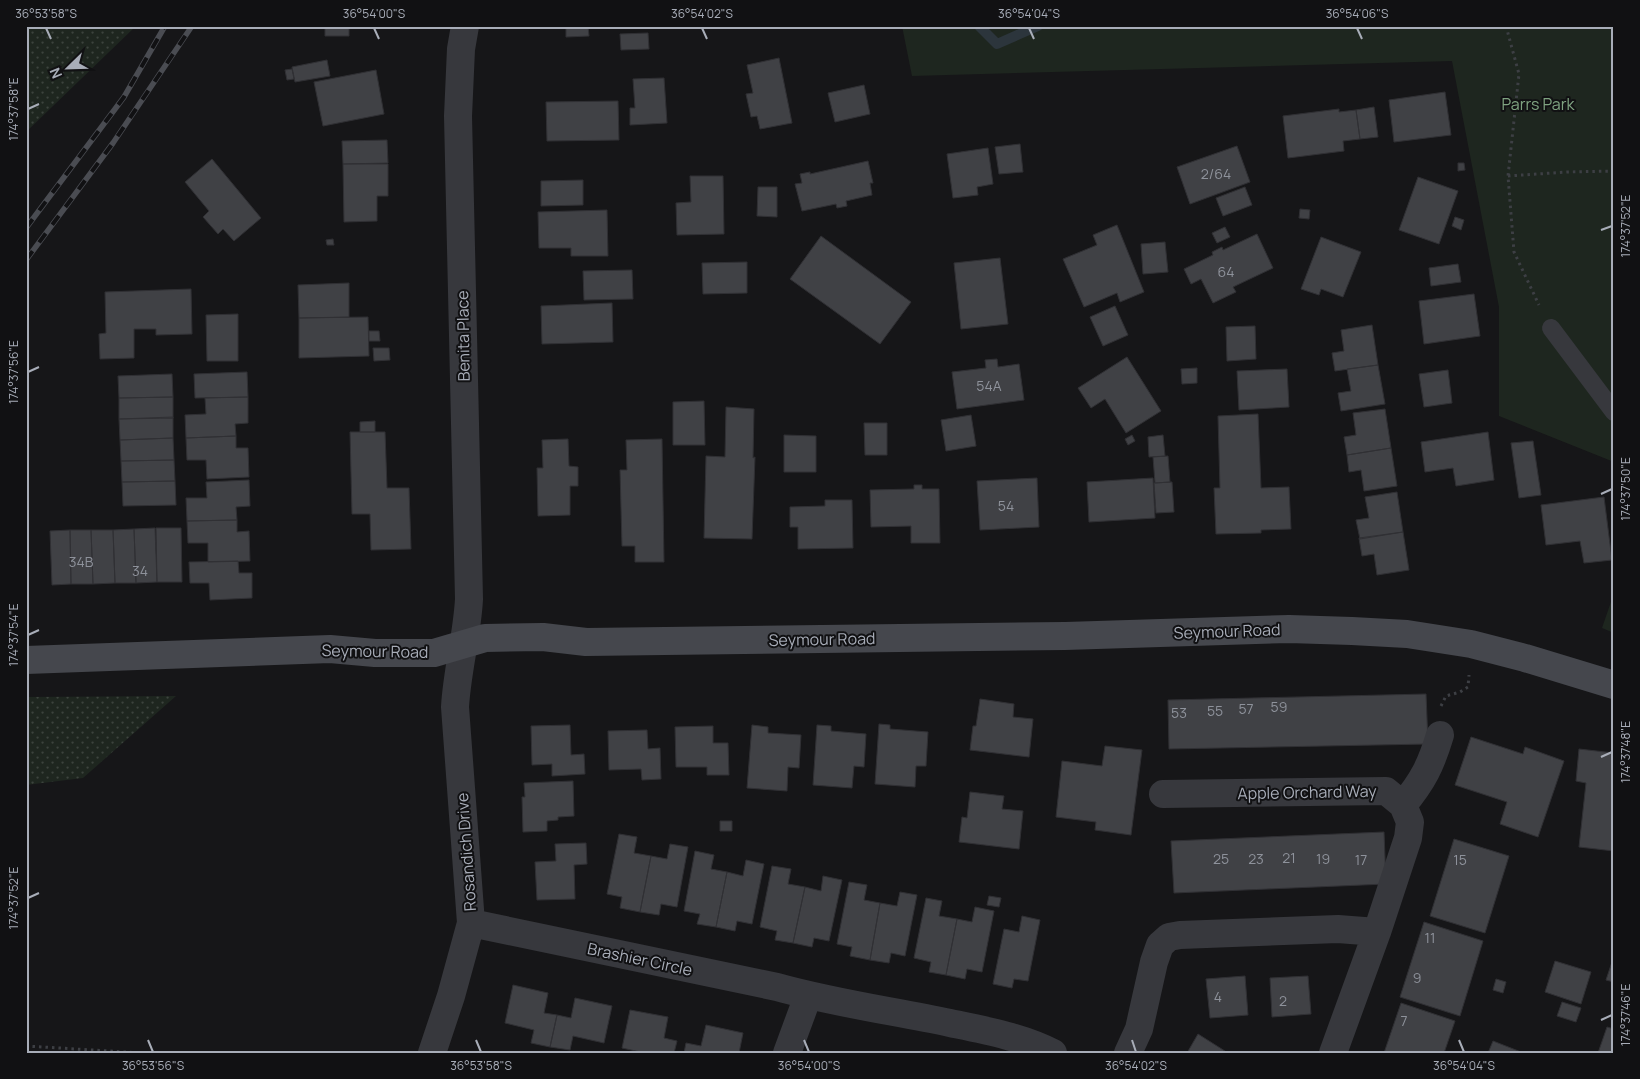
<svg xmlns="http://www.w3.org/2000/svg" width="1640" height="1079" font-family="Manrope,sans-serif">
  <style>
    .grass { fill: url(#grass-dots) }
    .green { fill: #1e261f }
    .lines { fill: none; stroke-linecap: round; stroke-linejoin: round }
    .stream { stroke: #2c353c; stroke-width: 10 }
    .building { fill: #404145; stroke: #303034 }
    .path { stroke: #3d3f44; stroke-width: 3; stroke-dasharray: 2.5 4; stroke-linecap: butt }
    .lane { stroke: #37383d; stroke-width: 18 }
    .street { stroke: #37383d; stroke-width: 28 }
    .secondary { stroke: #45474d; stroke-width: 28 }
    .rail-casing { stroke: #4a4c52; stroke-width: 5.5 }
    .rail { stroke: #111113; stroke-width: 4; stroke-dasharray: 11; stroke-linecap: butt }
    .ticks { fill: none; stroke: #a8adb8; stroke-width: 2 }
    .labels { text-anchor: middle; stroke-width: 4; stroke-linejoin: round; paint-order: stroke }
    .number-label { font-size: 14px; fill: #8e929b }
    .park-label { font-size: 16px; fill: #7fa381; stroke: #111113 }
    .street-label { font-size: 16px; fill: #a8adb8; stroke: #111113 }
    .neatline { fill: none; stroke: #a8adb8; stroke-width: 2 }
    .ticks-label { font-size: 12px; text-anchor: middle; fill: #a8adb8 }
  </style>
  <defs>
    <pattern id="grass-dots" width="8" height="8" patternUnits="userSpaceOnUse" patternTransform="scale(1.25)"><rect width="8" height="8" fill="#1e261f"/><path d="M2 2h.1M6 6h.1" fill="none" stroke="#3c433d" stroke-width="1.8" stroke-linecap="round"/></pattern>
  </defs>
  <rect width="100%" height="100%" fill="#161618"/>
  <!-- grass -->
  <path class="grass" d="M26,26H136L26,132Z
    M176,696L83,778L26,785V697Z"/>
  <!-- green -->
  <path class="green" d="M902,26H1614V462L1499,416V307L1452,61L912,76Z
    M1614,593V633L1602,628Z"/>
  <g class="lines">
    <!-- stream -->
    <path class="stream" d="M979,26L997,44L1038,26"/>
  </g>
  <!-- building -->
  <path class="building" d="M325,26H349V36H325Z
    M566,26H588L589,36L566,37Z
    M648,33L649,49L621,50L620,34Z
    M779,58L792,123L760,129L757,116L751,117L746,94L753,93L747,65Z
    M327,60L330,76L295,82L292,67Z
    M292,69L294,79L287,80L285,70Z
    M376,70L384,114L323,126L314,82Z
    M664,78L667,123L630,125V108H635L633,79Z
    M864,85L870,114L835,122L828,93Z
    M1445,92L1451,135L1394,142L1389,100Z
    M618,101L619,140L547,141L546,102Z
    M1374,107L1378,137L1360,139L1356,110Z
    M1339,109V112L1356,110L1360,139L1343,141L1344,151L1288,158L1283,116Z
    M387,140L388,163L343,164L342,141Z
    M1020,144L1023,172L999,174L995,147Z
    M1237,146L1250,182L1190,204L1177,167Z
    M988,148L993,184L977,187L978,195L953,198L947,154Z
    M212,159L261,218L234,241L223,229L218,234L203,217L209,211L185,182Z
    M868,161L873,183H870L872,195L846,201L847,206L837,208L836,204L802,211L795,184L802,183L800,174L810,172V174Z
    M1458,163H1464L1465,170L1458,171Z
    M343,164H388V196H377V221L344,222Z
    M690,176H723L724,234L677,235L676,203L691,202Z
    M1418,177L1458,191L1439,244L1399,230Z
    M583,180V205L541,206V181Z
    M758,187H777V217L757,216Z
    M1245,187L1252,205L1223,216L1216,198Z
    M1300,209L1310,210L1309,219L1299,218Z
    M607,210L608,256H571V248H539L538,212Z
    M1455,217L1464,220L1461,230L1452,226Z
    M1117,225L1144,292L1120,302L1117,293L1084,307L1063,259L1097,245L1093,235Z
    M1225,227L1230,237L1217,243L1212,233Z
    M1257,234L1273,268L1233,287L1236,292L1213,303L1201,279L1191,284L1184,269L1213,255L1212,252L1222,247L1223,250Z
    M821,236L911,302L880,344L790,279Z
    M1321,237L1361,252L1343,297L1321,289L1319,295L1301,289Z
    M333,239L334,245H327L326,240Z
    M1165,242L1168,272L1143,274L1141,244Z
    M1000,258L1008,324L961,329L954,263Z
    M747,262V293L703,294L702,263Z
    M1458,264L1461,282L1431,286L1429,268Z
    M632,270L633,299L584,300L583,271Z
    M349,283V317L299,318L298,285Z
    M191,289L192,334L156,335V329H134V358L100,359L99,334L106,333L105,292Z
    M1474,294L1480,336L1424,344L1419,301Z
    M612,303L613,342L542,344L541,306Z
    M1115,306L1128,335L1103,346L1090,317Z
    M238,314V361H207L206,315Z
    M368,317L369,356L299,358V318Z
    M1372,325L1378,365L1335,371L1332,353L1344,351L1341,330Z
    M1255,326L1256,359L1227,361L1226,327Z
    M369,331H379L380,341H369Z
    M373,348H389L390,360L374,361Z
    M1127,357L1161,411L1126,433L1105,399L1091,408L1078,388Z
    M997,359L998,367L1019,364L1024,400L957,409L952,372L986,368L985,360Z
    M1378,365L1385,404L1341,411L1338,393L1351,391L1347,369Z
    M1197,368V383L1182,384L1181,369Z
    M1287,369L1289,407L1239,410L1237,371Z
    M1448,370L1452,403L1424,407L1419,374Z
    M247,372L248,397L195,398L194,374Z
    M172,374L173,397L119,398L118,376Z
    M173,397V418L119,419V398Z
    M248,397V423L235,424L236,436L186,438L185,415L206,414L205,398Z
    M704,401L705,445H673V402Z
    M726,407L754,409L753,458L755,457L752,539L704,538L706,456L725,457Z
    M1385,409L1391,448L1347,455L1344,437L1356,435L1353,413Z
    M1258,414L1261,488L1289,487L1291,529L1261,530V533L1216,534L1214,488H1220L1218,416Z
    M971,415L976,446L946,451L941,420Z
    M173,417V438L120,440L119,419Z
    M375,421V432H360V422Z
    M864,423H887V455H865Z
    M350,432H385L387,488H409L411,549L371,550L370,514H352Z
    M1488,432L1494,480L1456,486L1453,468L1425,472L1421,442Z
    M784,435L816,436V472H784Z
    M1132,435L1135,441L1128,445L1125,439Z
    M1163,435L1165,456L1149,457L1148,437Z
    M236,436V448H248L249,477L207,479L206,460H187L186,438Z
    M173,438L174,460L121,461L120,440Z
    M568,439L569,466L578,467V486H570V515L538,516L537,468H543L542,440Z
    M662,439L664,562H635V546H622L620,470H627L626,440Z
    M1533,441L1541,495L1519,498L1511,443Z
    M1391,448L1397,486L1364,491L1361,470L1349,472L1347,455Z
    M1168,456L1170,482L1155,483L1153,457Z
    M174,460L175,481L122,482L121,461Z
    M1037,478L1039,527L980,530L977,481Z
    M1153,478L1155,518L1089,522L1087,482Z
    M249,480L250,506L236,507L237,520L187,521L186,498H207L206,482Z
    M175,481L176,505L123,506L122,482Z
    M1172,482L1174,512L1156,513L1154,483Z
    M914,485H922V489H939L940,543H911V526L871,527L870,490L914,489Z
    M1397,492L1403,532L1360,539L1356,520L1369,518L1365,497Z
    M1604,497L1612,560L1584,563L1580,541L1546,545L1541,505Z
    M825,500H852L853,548L798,549V527H790V507L825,506Z
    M237,520V532L249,531L250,561L208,562V543H188L187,521Z
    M155,528L157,582L136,583L134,529Z
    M156,528H181L182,582H157Z
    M134,529L136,583H115L113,530Z
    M70,530H91L93,584H71Z
    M70,530L71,584L52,585L50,531Z
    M91,530H113L115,583L93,584Z
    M1403,532L1409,570L1377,575L1374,554L1362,556L1359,538Z
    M238,561L239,573H252V598L210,600L209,583H190L189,562Z
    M1426,694L1428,744L1169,749L1168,700Z
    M980,699L1014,704L1013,717L1033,719L1029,757L970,750L973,726H976Z
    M879,724L890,725V729L928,732L926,766H916L915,787L875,784Z
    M570,725L571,755L584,754L585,774L552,776V764L532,765L531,726Z
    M752,725L768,727V733L801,735L799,768L788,767L787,791L747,788Z
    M817,725L831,726V731L866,734L864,767L854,766L852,788L813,785Z
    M713,726V743H728L729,775H707V767H676L675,727Z
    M647,730L648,749L660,748L661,779L642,780L641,769L609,770L608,731Z
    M1471,737L1523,754L1525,747L1564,761L1538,837L1500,824L1507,802L1455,785Z
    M1105,746L1142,750L1131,835L1095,830L1096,822L1056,817L1062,761L1102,766Z
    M1579,749L1614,753V851L1579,847L1586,783L1576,781Z
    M573,781L574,816L558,817V820L547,821V831L523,832L522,797H525L524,783Z
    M970,792L1004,796L1002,809L1023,811L1019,849L959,842L962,817L967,818Z
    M720,821H732V831H720Z
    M1384,832L1386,884L1174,893L1171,841Z
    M619,834L637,837L634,853L651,856L640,912L620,908L622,897L607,894Z
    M1454,839L1509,856L1485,933L1430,916Z
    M586,843L587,864L574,865L575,899L537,900L535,862L556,861L555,844Z
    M670,844L688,847L677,907L661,904L659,915L640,912L651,856L667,859Z
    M695,851L714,855L711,869L727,872L716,927L697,924L700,914L684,911Z
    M746,860L764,864L752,924L737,921L735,931L716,927L727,872L743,876Z
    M772,866L791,869L788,884L805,887L793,943L775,940L777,931L760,927Z
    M823,876L842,880L829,941L814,938L812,947L793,943L805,887L821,891Z
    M849,882L867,885L864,900L880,903L870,960L850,956L852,947L837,944Z
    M900,892L917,895L905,956L891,953L889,963L870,960L880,903L897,906Z
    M989,896L1001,898L999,907L987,905Z
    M926,898L942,901L939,916L957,919L946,975L929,972L931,962L914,958Z
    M975,907L994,911L982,972L967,969L965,979L946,975L957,919L972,922Z
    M1022,916L1040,920L1028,981L1014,979L1012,988L993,984L1004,929L1019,932Z
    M1424,922L1483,941L1460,1016L1400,997Z
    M1555,961L1591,972L1581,1004L1545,992Z
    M1612,962H1614V982L1606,980Z
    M1245,976L1248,1015L1210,1018L1206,979Z
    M1308,976L1311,1014L1272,1017L1270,978Z
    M1496,979L1506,982L1503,993L1493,990Z
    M513,985L548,993L544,1013L557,1015L550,1047L531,1043L534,1030L505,1023Z
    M575,998L612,1006L604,1043L573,1036L570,1050L550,1047L557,1015L571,1018Z
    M1562,1002L1581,1008L1576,1022L1557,1016Z
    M1401,1003L1455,1021L1444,1053H1384Z
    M630,1010L668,1017L664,1038L677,1041L674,1053H645L622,1048Z
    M706,1025L743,1033L739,1053H684L686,1043L701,1046Z
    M1607,1027L1614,1029V1053H1598Z
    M1198,1034L1228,1053H1187Z
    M1493,1041L1521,1052V1053H1488Z"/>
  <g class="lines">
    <!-- path -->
    <path class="path" d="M1506,26L1519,74L1508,176L1514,252L1539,305
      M1508,176L1567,172L1614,171
      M1441,706L1446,696L1460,692L1468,687L1469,675
      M26,1046L142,1053"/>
    <!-- lane -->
    <path class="lane" d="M1551,328L1614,412"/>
    <!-- street -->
    <path class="street" d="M1163,794L1386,791L1403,805L1410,822L1408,838L1377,932
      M1403,805C1423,781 1431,765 1440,735
      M471,923L777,987C834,1003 893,1011 950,1023C984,1030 1022,1037 1053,1053
      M432,1053L451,996L471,923L455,707C457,671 467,636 469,599L458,116L461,49L465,26
      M787,1053L808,996
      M1128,1053L1139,1029L1154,962L1160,945L1169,937L1180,935L1338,929L1377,932L1333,1053"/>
    <!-- secondary -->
    <path class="secondary" d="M26,660L330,649L375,653H434L485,638L543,637L586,642L1065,636L1289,629L1352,631L1407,634L1471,644L1525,658L1614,685"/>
    <!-- rail casing -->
    <g class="rail-casing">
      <path id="rail" d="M26,228L124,97L165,26
        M26,260L113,143L192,26"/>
    </g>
    <!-- rail -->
    <use href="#rail" class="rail"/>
  </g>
  <!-- ticks -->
  <path class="ticks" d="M46,28L51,39M374,28L379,39M702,28L707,39M1029,28L1034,39M1357,28L1362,39M28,109L39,104M1601,230L1612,226M28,372L39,367M1601,494L1612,489M28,635L39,630M1601,757L1612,752M28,898L39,893M1601,1020L1612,1015M148,1040L153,1052M476,1040L481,1052M804,1040L809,1052M1132,1040L1136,1052M1459,1040L1464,1052"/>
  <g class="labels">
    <!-- number labels -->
    <g class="number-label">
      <text x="1216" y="179">2/64</text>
      <text x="1226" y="277">64</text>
      <text x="989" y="391">54A</text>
      <text x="1006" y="511">54</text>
      <text x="81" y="567">34B</text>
      <text x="140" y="576">34</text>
      <text x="1279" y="712">59</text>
      <text x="1246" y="714">57</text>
      <text x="1215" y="716">55</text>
      <text x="1179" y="718">53</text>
      <text x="1289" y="863">21</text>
      <text x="1221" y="864">25</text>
      <text x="1256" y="864">23</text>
      <text x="1323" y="864">19</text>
      <text x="1361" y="865">17</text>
      <text x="1460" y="865">15</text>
      <text x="1430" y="943">11</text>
      <text x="1417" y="983">9</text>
      <text x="1218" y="1002">4</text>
      <text x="1283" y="1006">2</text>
      <text x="1404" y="1026">7</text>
    </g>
    <!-- park labels -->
    <g class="park-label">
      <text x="1538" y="110">Parrs Park</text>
    </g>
    <!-- street labels -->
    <g class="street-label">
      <text transform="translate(463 336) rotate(-91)" y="6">Benita Place</text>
      <text transform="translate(1227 631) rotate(-2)" y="6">Seymour Road</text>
      <text transform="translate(822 639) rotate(-1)" y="6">Seymour Road</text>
      <text transform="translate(375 651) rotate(1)" y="6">Seymour Road</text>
      <text transform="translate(1307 792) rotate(-1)" y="6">Apple Orchard Way</text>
      <text transform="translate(466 852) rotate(-94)" y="6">Rosandich Drive</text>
      <text transform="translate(640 959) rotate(12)" y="6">Brashier Circle</text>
    </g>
  </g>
  <!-- border -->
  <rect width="1640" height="1079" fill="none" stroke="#111113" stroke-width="55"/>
  <!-- north arrow -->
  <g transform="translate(68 68) rotate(247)" stroke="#111113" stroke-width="4" paint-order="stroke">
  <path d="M0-4L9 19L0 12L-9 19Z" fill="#a8adb8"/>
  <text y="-8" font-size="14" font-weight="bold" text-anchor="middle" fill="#a8adb8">N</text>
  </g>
  <rect x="28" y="28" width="1584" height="1024" class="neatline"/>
  <g class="ticks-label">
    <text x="46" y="18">36°53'58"S</text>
    <text x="374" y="18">36°54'00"S</text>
    <text x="702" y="18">36°54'02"S</text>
    <text x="1029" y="18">36°54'04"S</text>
    <text x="1357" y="18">36°54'06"S</text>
    <text transform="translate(14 109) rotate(-90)" y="4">174°37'58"E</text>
    <text transform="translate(1626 226) rotate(-90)" y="4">174°37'52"E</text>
    <text transform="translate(14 372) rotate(-90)" y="4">174°37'56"E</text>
    <text transform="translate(1626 489) rotate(-90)" y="4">174°37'50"E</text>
    <text transform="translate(14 635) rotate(-90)" y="4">174°37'54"E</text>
    <text transform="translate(1626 752) rotate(-90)" y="4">174°37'48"E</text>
    <text transform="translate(14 898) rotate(-90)" y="4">174°37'52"E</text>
    <text transform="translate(1626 1015) rotate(-90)" y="4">174°37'46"E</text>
    <text x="153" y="1070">36°53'56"S</text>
    <text x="481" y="1070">36°53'58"S</text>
    <text x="809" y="1070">36°54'00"S</text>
    <text x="1136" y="1070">36°54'02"S</text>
    <text x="1464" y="1070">36°54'04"S</text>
  </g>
</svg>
